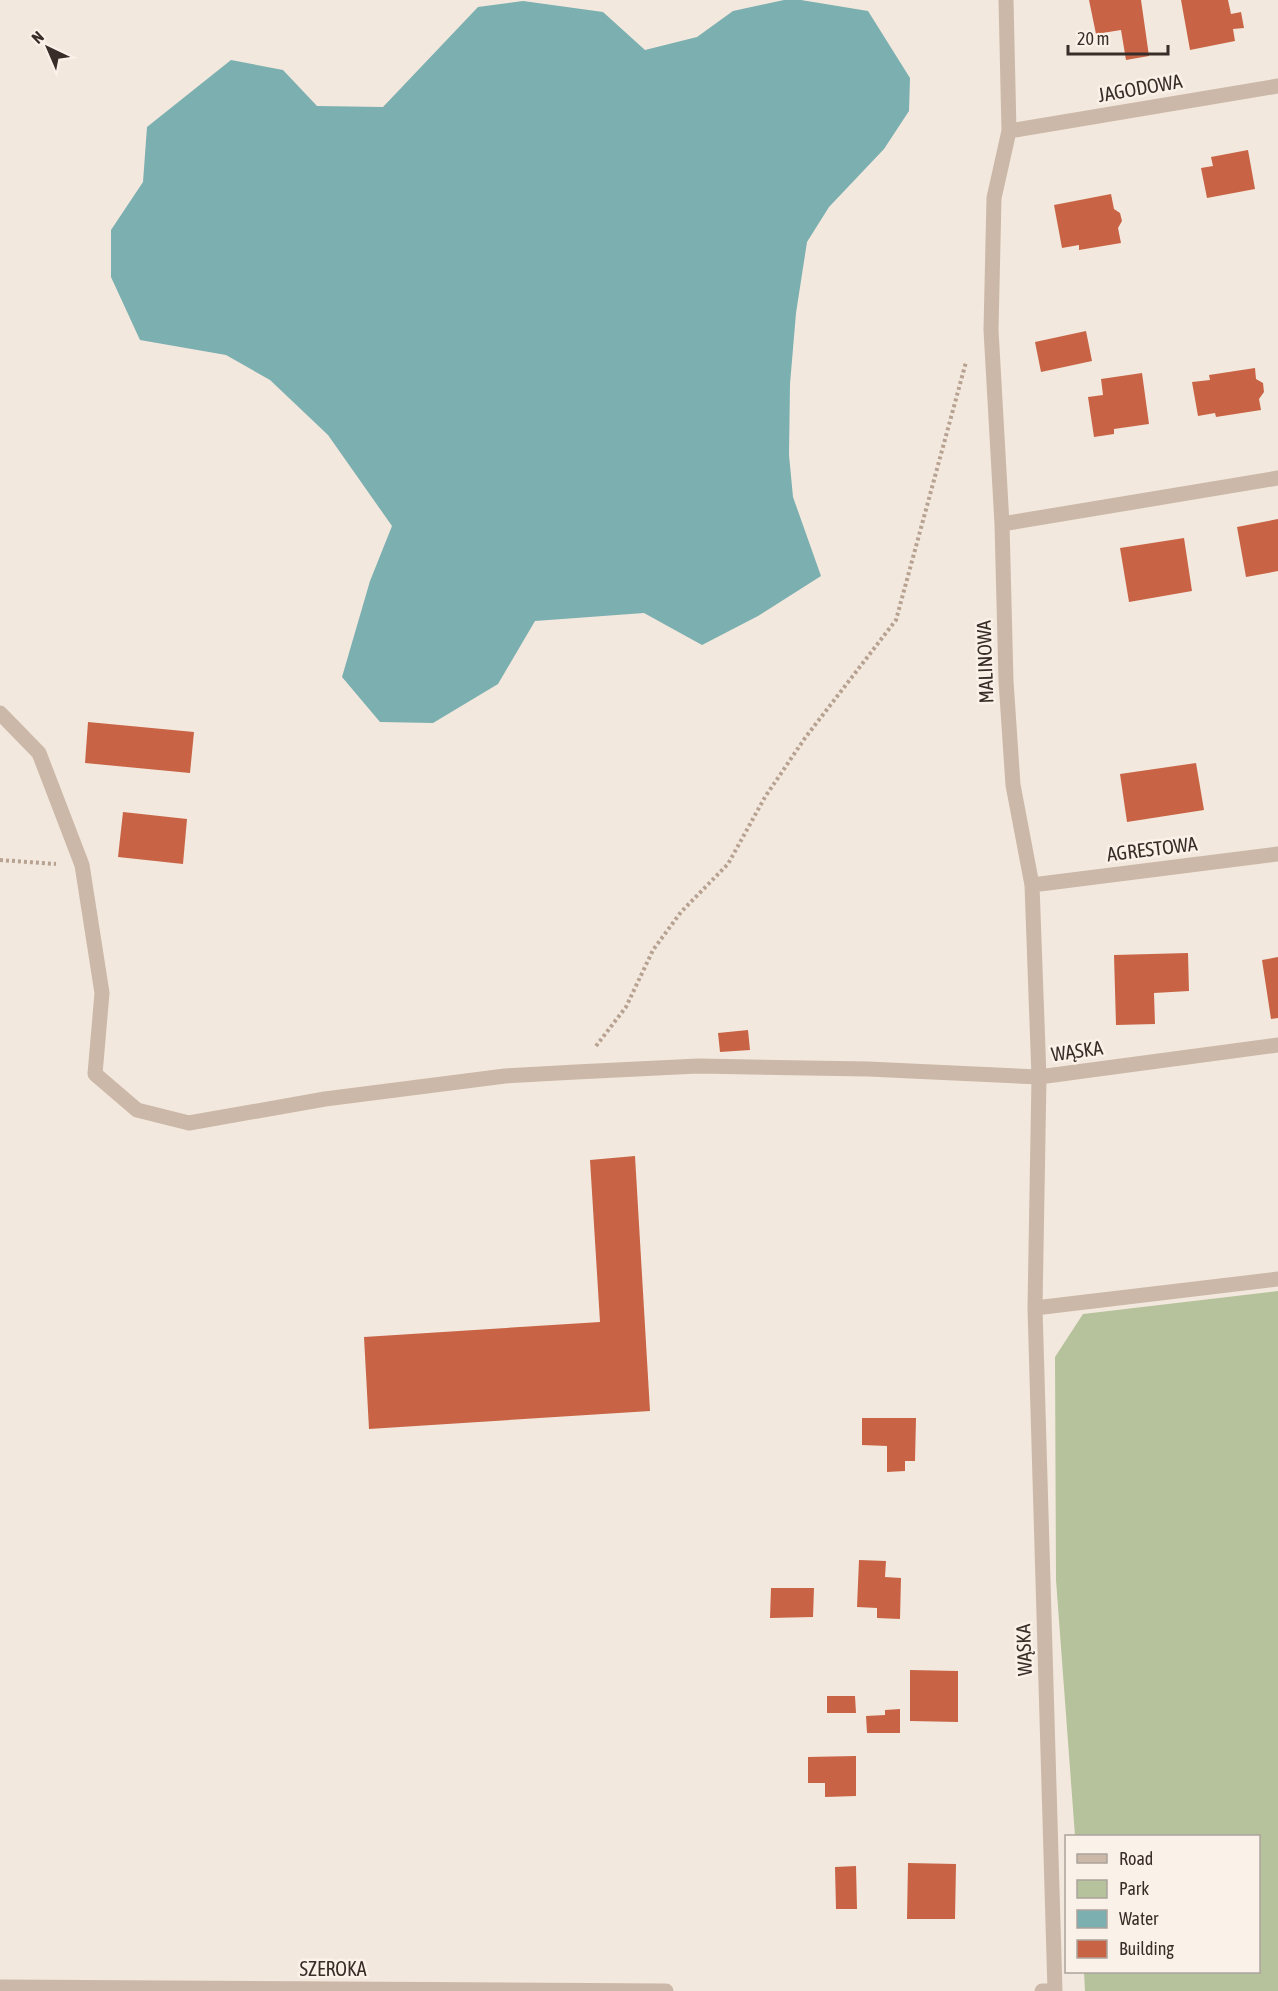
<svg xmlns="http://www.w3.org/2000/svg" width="1278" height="1991" font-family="'Asap Condensed',sans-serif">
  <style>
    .green { fill: #b6c29c }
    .water { fill: #7bafb0 }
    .building { fill: #c86445 }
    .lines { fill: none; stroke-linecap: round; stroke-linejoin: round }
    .path { stroke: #b7a292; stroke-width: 4; stroke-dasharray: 3 3; stroke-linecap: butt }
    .street { stroke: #cbb8a8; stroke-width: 15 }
    .labels { text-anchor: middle; stroke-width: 5; stroke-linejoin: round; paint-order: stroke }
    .street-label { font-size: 20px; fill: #382d28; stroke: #faf2e9 }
  </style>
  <rect width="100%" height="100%" fill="#f3e8dd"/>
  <!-- green -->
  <path class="green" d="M1278,1291V1991H1085L1084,1972H1258V1836H1075L1056,1580L1055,1357L1083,1314Z"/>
  <!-- water -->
  <path class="water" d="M784,0H801L868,11L910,78L909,111L884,149L829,207L807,242L796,313L790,384L789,455L793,497L821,576L758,616L702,645L644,613L535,621L498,684L433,723L380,722L342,677L370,581L392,526L328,435L270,380L226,355L140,340L111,277V230L143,182L147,127L231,60L283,70L317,106L383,107L478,7L523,1L603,12L645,50L697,37L733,11Z"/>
  <!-- building -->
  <path class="building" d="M1089,0H1141L1149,56L1126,60L1121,30L1096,34Z
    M1181,0H1228L1231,14L1241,12L1244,28L1233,29L1235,41L1190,50Z
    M1248,150L1255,189L1207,198L1201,168L1213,166L1211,157Z
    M1111,194L1114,209L1120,213L1122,221L1118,228L1121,243L1079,250V245L1062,248L1054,205Z
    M1086,331L1092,361L1041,372L1035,342Z
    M1255,368L1256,379L1263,383L1264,392L1259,399L1261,410L1216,417L1215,413L1198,416L1192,382L1210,380L1209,375Z
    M1142,373L1149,424L1114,429V434L1094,437L1088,397L1103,395L1101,379Z
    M1278,519V571L1246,577L1237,527Z
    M1184,538L1192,591L1129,602L1120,548Z
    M88,722L194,732L190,773L85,763Z
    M1196,763L1204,810L1127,822L1120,774Z
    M123,812L187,819L183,864L118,857Z
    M1188,953L1189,991L1154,993L1155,1024L1116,1025L1114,955Z
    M1278,957V1018L1271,1019L1262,960Z
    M748,1030L750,1050L720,1052L718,1033Z
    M635,1156L650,1411L369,1429L364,1337L600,1322L590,1160Z
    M862,1418H916L915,1461H905V1471L887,1472V1446L862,1445Z
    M859,1560L886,1561L885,1577L901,1578L900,1619L877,1618V1608L857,1607Z
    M771,1588H814L813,1617L770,1618Z
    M910,1670L958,1671V1722L910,1721Z
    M827,1696H855L856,1713H827Z
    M900,1709V1733H867L866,1716L885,1715V1710Z
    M856,1756V1796L825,1797V1783H808V1757Z
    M908,1863L956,1864L955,1919H907Z
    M856,1866L857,1909H836L835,1867Z"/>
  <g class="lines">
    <!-- path -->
    <path class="path" d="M0,860L56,864
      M596,1046L626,1007L653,950L681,912L728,864L765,797L805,738L896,620L966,362"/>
    <!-- street -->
    <path class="street" d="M1009,131L1278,86
      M1002,524L991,330L994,198L1009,131L1006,0
      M0,713L39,753L82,865L102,993L95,1074L137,1110L189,1123L325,1099L505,1076L576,1072L698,1066L868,1069L1039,1077L1032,885L1013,785L1006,681L1002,524L1278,478
      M1032,885L1278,854
      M1035,1308L1278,1279
      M0,1987L666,1991
      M1042,1991H1055L1035,1308L1039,1077L1278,1045"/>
  </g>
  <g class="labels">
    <!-- street labels -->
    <g class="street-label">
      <text transform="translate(1140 88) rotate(-10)" y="7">JAGODOWA</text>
      <text transform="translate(985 662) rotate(-92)" y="7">MALINOWA</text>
      <text transform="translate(1152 849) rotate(-7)" y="7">AGRESTOWA</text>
      <text transform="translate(1077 1051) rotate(-8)" y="7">WĄSKA</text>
      <text transform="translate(1024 1650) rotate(-92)" y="7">WĄSKA</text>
      <text x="333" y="1976">SZEROKA</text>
    </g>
  </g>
  <!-- legend -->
  <rect x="1065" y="1835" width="195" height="138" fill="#faf2e9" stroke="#aca39c" stroke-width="1.5"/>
  <rect x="1077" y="1854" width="30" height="9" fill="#cbb8a8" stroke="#aca39c" stroke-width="1.5"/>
  <text x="1119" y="1865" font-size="18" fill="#382d28">Road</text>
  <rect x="1077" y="1880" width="30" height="18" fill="#b6c29c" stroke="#aca39c" stroke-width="1.5"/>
  <text x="1119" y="1895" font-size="18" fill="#382d28">Park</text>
  <rect x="1077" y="1910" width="30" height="18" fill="#7bafb0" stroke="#aca39c" stroke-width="1.5"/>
  <text x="1119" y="1925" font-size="18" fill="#382d28">Water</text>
  <rect x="1077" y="1940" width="30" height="18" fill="#c86445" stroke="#aca39c" stroke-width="1.5"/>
  <text x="1119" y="1955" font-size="18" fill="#382d28">Building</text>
  <!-- north arrow -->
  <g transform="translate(48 48) rotate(316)" stroke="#faf2e9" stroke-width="4.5" paint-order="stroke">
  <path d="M0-4.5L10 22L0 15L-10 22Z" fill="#382d28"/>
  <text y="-9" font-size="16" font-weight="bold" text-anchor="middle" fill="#382d28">N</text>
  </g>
  <!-- scale -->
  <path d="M1068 45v9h100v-9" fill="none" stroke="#382d28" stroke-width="3"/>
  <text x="1077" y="45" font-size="18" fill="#382d28" stroke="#faf2e9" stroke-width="4.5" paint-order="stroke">20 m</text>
</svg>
